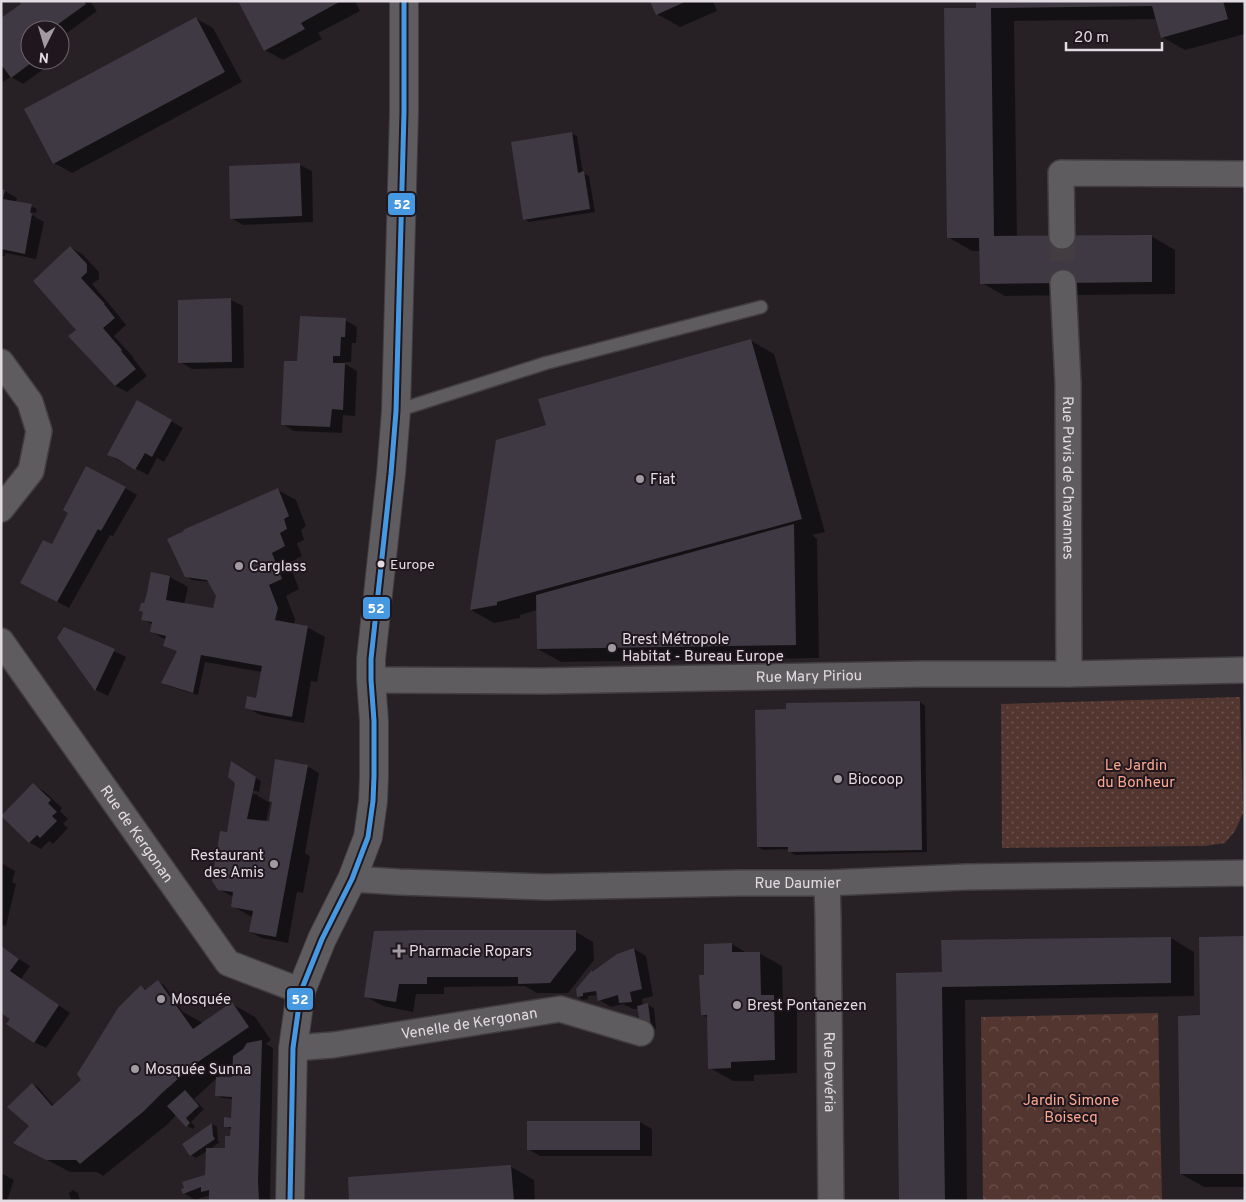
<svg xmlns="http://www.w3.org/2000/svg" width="1246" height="1202" font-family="Overpass,sans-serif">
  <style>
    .grass { fill: url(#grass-dots) }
    .park { fill: url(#park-crowns) }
    .shadow { fill: #0007; fill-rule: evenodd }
    .building { fill: #3e3943 }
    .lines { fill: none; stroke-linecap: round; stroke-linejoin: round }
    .minor-tunnel { stroke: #433d42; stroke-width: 25; stroke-dasharray: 25 12; stroke-linecap: butt }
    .service-casing { stroke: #413d41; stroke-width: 15 }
    .minor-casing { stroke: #413d41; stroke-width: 28 }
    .tertiary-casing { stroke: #413d41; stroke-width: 30 }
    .service { stroke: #5f5c5f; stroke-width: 12 }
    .minor { stroke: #5f5c5f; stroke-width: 25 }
    .tertiary { stroke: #5f5c5f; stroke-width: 28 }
    .bus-1-casing { stroke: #1f161e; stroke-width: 9 }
    .bus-1 { stroke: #4699e1; stroke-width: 5 }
    .poi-dot { fill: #a19aa0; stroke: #1f161e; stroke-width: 2 }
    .bus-dot { fill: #e2dbe1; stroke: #1f161e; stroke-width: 2 }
    .labels { text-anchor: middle; stroke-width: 4; stroke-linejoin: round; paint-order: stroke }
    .bus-label { font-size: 14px; fill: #e2dbe1; stroke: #1f161e; text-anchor: start }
    .street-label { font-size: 15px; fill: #e2dbe1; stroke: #1f161e }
    .poi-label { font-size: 15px; fill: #e2dbe1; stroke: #1f161e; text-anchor: start }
    .park-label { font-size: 15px; fill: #fca88f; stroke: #1f161e }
    .line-badge { stroke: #1f161e; stroke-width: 2 }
    .badge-label { font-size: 14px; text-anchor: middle; font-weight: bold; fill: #fff }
  </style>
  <defs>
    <pattern id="grass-dots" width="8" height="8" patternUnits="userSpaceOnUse" patternTransform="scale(1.25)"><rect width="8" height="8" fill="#52362f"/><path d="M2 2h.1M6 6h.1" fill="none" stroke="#6b524d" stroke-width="1.8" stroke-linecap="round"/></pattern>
    <pattern id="park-crowns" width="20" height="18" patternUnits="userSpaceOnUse" patternTransform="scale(1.25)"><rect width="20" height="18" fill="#52362f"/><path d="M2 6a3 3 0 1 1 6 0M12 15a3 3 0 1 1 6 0" fill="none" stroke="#6b524d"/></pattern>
  </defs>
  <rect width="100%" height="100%" fill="#272126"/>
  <!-- grass -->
  <path class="grass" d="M1240,697L1243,813L1235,831L1225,843L1205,846L1002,848L1001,704Z"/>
  <!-- park -->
  <path class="park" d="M1158,1013L1162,1201H983L981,1017Z"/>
  <!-- shadow -->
  <path class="shadow" d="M21,1H90L97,11L60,38V30H30V60H44L48,66L23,84L11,77L1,83V19L22,4Z
    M239,1H355L360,11L318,33L322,39L283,60L265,50Z
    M652,1H713L717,11L680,27L657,14Z
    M977,1H1242L1245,11V34L1185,50L1162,37L1157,19L1014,21L1017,237L1151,236L1175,250V294L1005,296L982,283L981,251H972L948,237L977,9Z
    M195,18L213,28L242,82L72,173L54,163Z
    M571,133L577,136L583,173L589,176L595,212L529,222L524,219Z
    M300,165L312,171L313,222L243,225L231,218Z
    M1,190L5,191L17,198L16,202L31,206L37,209L36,213L20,210V213L35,216V217L44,222L36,259L5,253V256H1Z
    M70,247L82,254L99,272V279L92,284L115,311L126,325L114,336L133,357V358L147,376L127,392L116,386L77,330Z
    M231,300L243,306L244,368L192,369L180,362Z
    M345,320L357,327L356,343H352L351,362H345V364L357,371L355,416L343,415L342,433L294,431L282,424L299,363Z
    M750,340L774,354L825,532L812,535L817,539L819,658L561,662L538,649L537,610L520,615V618L494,623L471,610L547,426Z
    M137,401L183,428L164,462L157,458L148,475L109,455Z
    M125,488L137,495L113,536L110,535L69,608L34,589L52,546Z
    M278,490L296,500L306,526L301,530L304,540L297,543L302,556L289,563L299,589L286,596L295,619L294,625L307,627L325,637L317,682L311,681L304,723L265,716L258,714L246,707L257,700L262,672L205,662L198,695L168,686L163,683L178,651L170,648L166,640L152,632L153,625L143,619L144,613L140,611L145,605L152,574L170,577L188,587L184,605L214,610L217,596L210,582L192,580L186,576Z
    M59,638L114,651L126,657L108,696L96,690Z
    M920,702L925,706L927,852L795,855L789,851V849L763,850L758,847Z
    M232,763L261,781L259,792L245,788L248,792L258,795V796L270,803L266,822H270L307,766L319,773L305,853L310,856L303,893L297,892L288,943L262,938L250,932L253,917L250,916L232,906L233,897L219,889L236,785Z
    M34,785L45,792L62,808L60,811L68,819L63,824L68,828L53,844L49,841L41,849L29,842Z
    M1,863L15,871L12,882L16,884L6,926L1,925Z
    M576,932L593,942L594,960L568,993H537L525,986L444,987V994H416L413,1012L383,1006L365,996L375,933Z
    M1245,937V1187H1204L1181,1174L1201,1017Z
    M1171,938L1194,952V996L965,1000L967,1201H900L943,973Z
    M732,944L747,953H759L782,966L783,1002L797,1009V1073L754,1075V1081H733L710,1068L708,1018L702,1014L706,976Z
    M1,947L30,966L21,979L70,1013L46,1048L34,1042L11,1018Z
    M634,949L646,956L653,996L642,999L643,1006L648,1005L654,1008L656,1029L647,1026L639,1009H633L623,1004L611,1007L599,1000L598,995L588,996V999L583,1000L578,996Z
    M158,982L164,985L183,1012L201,1022L202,1024L232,1004L255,1017L271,1040L266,1044L273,1048L270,1201H210V1195L195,1200L184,1193L206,1176L207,1151L196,1158L191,1155L212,1124L217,1127L218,1141L220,1142L210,1149H227L231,1138L232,1130L226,1126L232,1119L233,1099L222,1098L216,1095L217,1078L194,1099L204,1109L191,1122L195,1127L193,1129L187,1126L177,1114L168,1124L103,1176L97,1172H70L15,1143L31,1126L32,1084L38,1087L54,1106L83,1080L141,986L147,990ZM234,1066V1080L217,1078Z
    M528,1122H640L652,1129V1156H540L528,1149Z
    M510,1166L534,1180L535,1201H351Z
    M1,1173L14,1180L7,1201H1Z
    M73,1190L78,1193L80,1201H71L69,1193Z"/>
  <!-- building -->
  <path class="building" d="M19,1H84L86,4L50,30H30V42L27,44L30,48V60H35L11,78L3,67L1,69V18L21,4Z
    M238,1H341L301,23L305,29L264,51Z
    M650,1H687L656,15Z
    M976,1H1223L1228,19L1161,38L1152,6L991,8L994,236L1152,235V282L980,284L979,238H947L944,8H976Z
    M196,17L225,72L53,164L24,109Z
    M572,132L578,173L584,171L590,209L523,220L511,142Z
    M300,163L302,216L230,219L229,166Z
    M1,189L5,190L3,199L32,204L30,213L32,214L25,254L1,249Z
    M70,246L87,264V272L81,278L105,304H104L115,318L103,328L122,350L121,351L136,369L115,386L68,336L76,330L33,281Z
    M231,298L232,362L178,363V300Z
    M300,316L346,318L345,337H341L340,356H333V363H345L343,410L332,409L330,427L281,425L284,361H297Z
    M751,339L802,519L497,602V605L470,610L496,440L546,425L538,399Z
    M137,400L172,420L152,457L145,453L135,470L118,459L107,455Z
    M86,466L126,487L101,531L98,529L57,602L20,583L43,540L52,544L68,513L63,510Z
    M278,488L289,516L284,519L287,529L280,533L285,546L272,553L282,579L269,585L278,608L275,620L308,626L292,717L252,710L245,708L247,696L256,698L262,666L201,655L193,693L161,683L177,651L163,646L166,636L150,632L152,622L141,620L143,612L139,611L141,603H144L146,597L151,572L170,576L166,600L213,608L216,596L207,580L185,577L167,539L184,531L183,530Z
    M794,524L796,645L537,649L536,595Z
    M64,627L115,649L95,691L57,638Z
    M920,701L922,850L788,852V847H757L755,710L786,709V703Z
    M275,759L308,765L276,937L249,932L253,911L231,907L233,892L218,890L212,881L220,831L227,832L235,783L228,777L231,761L256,777L247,819L269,821L272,802L269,801Z
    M33,783L51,800L48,803L57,812L52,816L57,821L40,838L37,835L29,843L1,816Z
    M425,930H576V950L550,983L518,984V977H427V984H399L396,1002L364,997L374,931Z
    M1245,936V1174H1180L1178,1016L1200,1015L1199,937Z
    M1171,937V983L942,987L945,1201H899L896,973L942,972L941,940Z
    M732,943V952H760L761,995H774L775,1060L731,1062V1068L708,1069L707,1015H701L699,975H704V944Z
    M1,946L19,959L10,971L59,1005L34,1043L6,1024L10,1019L1,1013Z
    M634,948L642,989L630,992L632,1002L619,1003L618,995L598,1001L596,991L583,993V996L577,997L576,989L592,970V972L617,954Z
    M158,980L193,1029L232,1002L249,1027L195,1064L162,1093L144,1111L80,1164L76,1160H46L13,1143L29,1126L7,1107L32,1083L52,1106L81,1080L77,1074L118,1008L141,985L145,990Z
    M648,1003L651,1027L640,1023L637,1006Z
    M262,1040L258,1181L259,1201H209V1190L201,1192V1187L183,1194L181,1189L184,1188L182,1182L205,1175L206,1148H225V1136H230L231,1127H224V1117L231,1118L232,1097L215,1096L216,1077H232L233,1056L243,1049L247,1043Z
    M185,1090L199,1106L186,1118L190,1123L186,1127L167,1106Z
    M527,1121H640V1150H527Z
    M212,1123L213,1136L215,1139L190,1156L182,1144Z
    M511,1165L514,1201H349L348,1177Z"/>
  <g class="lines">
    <!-- minor-tunnel -->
    <path class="minor-tunnel" d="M1062,236L1063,283"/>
    <!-- service casing -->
    <g class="service-casing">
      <path id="service" d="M396,411L546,363L761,307"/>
    </g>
    <!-- minor casing -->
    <g class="minor-casing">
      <g id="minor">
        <path d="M1062,236L1061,173L1245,174"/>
        <path id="s1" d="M1063,283L1068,383L1069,674"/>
        <path d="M1,362L30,402L39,431L31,471L1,509"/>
        <path id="s2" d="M1,641L228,963L301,991"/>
        <path id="s3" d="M371,680L543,681L923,674H1069L1245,670"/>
        <path id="s4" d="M352,879L399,882L546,887L740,883H827L965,877L1245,873"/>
        <path id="s5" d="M827,883L828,917L831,1201"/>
        <path id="s6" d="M293,1048L333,1045L560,1009L641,1033"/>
      </g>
    </g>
    <!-- tertiary casing -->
    <g class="tertiary-casing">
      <path id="tertiary" d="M290,1201L293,1048L301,991L322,939L352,879L368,837L373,801L374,776V721L371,680V659L391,474L396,411L404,112V1"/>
    </g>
    <!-- service -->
    <use href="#service" class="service"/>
    <!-- minor -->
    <use href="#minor" class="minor"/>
    <!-- tertiary -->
    <use href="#tertiary" class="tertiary"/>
    <!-- bus-1 casing -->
    <g class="bus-1-casing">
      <path id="bus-1" d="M290,1201L293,1048L301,991L322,939L352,879L368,837L373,801L374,776V721L371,680V659L391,474L396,411L404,112V1"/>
    </g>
    <!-- bus-1 -->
    <use href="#bus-1" class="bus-1"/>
  </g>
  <!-- markers -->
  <g class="poi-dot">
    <circle cx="640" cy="479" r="5"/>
    <circle cx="239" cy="566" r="5"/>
    <circle cx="612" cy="648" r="5"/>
    <circle cx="838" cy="779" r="5"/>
    <circle cx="274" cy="864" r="5"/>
    <path d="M396.5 943.5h5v5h5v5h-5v5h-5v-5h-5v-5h5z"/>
    <circle cx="161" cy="999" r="5"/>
    <circle cx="737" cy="1005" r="5"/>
    <circle cx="135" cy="1069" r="5"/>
  </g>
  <circle class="bus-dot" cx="381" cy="564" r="4.5"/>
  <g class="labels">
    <!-- bus labels -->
    <g class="bus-label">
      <text x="390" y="569">Europe</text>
    </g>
    <!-- street labels -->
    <g class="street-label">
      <text dy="5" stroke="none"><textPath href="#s1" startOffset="195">Rue Puvis de Chavannes</textPath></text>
      <text dy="5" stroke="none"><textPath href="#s3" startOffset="438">Rue Mary Piriou</textPath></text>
      <text dy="5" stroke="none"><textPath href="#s2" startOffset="236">Rue de Kergonan</textPath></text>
      <text dy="5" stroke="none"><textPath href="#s4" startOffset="446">Rue Daumier</textPath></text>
      <text dy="5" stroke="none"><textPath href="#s6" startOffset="178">Venelle de Kergonan</textPath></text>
      <text dy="5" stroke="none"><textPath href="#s5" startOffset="189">Rue Devéria</textPath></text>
    </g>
    <!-- poi labels -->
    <g class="poi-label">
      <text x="650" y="484">Fiat</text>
      <text x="249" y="571">Carglass</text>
      <text x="622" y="644">Brest Métropole<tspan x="622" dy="17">Habitat - Bureau Europe</tspan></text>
      <text x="848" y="784">Biocoop</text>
      <text x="264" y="860" text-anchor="end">Restaurant<tspan x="264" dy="17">des Amis</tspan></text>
      <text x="409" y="956">Pharmacie Ropars</text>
      <text x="171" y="1004">Mosquée</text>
      <text x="747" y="1010">Brest Pontanezen</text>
      <text x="145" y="1074">Mosquée Sunna</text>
    </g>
    <!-- park labels -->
    <g class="park-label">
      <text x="1136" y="770">Le Jardin<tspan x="1136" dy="17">du Bonheur</tspan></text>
      <text x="1071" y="1105">Jardin Simone<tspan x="1071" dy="17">Boisecq</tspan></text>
    </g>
  </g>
  <g class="line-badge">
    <rect x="387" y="192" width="29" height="24" rx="5" fill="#4699e1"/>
    <rect x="362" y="596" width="29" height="24" rx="5" fill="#4699e1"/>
    <rect x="286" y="987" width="28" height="24" rx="5" fill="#4699e1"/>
  </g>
  <g class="badge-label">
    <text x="402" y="209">52</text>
    <text x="376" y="613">52</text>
    <text x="300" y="1004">52</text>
  </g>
  <!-- border -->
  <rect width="1246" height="1202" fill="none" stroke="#e2dbe1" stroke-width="5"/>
  <!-- north arrow -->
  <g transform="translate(45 45) rotate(185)"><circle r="24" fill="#1f161e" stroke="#6d656c"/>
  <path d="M0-4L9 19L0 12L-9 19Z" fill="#a19aa0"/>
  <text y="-8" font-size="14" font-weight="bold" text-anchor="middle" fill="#e2dbe1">N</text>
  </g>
  <!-- scale -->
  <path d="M1066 42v8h96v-8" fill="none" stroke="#e2dbe1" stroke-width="2.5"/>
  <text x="1074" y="42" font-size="15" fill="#e2dbe1" stroke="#1f161e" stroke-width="4" paint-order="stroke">20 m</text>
</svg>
